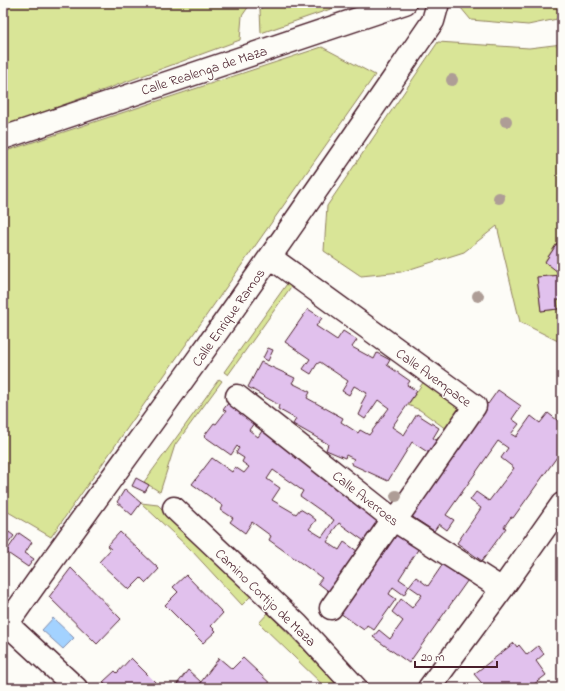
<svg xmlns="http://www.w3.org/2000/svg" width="565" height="691" font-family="'Indie Flower',sans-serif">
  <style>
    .green { fill: #d9e597; stroke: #928261 }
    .water { fill: #a3d2ff; stroke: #7f8aaa }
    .building { fill: #e1c1ed; stroke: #4a1f2b; fill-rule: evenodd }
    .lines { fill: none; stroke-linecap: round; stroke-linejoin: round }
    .minor-casing { stroke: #4a1f2b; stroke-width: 25 }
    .minor { stroke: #fdfcf7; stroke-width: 22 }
    .tree { fill: #ae9d96 }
    .labels { text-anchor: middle; stroke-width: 3; stroke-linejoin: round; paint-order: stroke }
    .street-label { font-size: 14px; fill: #4a1f2b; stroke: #fdfcf7 }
  </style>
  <rect width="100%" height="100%" fill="#fdfcf7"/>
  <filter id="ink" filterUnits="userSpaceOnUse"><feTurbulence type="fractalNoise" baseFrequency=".025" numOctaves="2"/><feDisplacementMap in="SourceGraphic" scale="8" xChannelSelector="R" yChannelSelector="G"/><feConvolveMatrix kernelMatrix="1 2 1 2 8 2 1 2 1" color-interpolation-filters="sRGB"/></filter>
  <g filter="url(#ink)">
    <!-- green -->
    <path class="green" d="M3,3H251L242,16L240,40L3,127Z
      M265,3H348L261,33L260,10Z
      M465,3H562V18L528,25L471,20L461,8Z
      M438,42L529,48L562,44V236L545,261L562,275L537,277L541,311L558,309L557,300H562V343L520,322L497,226L464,252L401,272L361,276L324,251L327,206Z
      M322,47L375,75L51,537L3,509V152Z
      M289,281L293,284L228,375L224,372Z
      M426,378L462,405L446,429L420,410L408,405Z
      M219,379L222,381L175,445L160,492L144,482Z
      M141,503L158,505L251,596L242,605L192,551Z
      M268,613L342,688H326L259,623Z"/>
    <!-- water -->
    <path class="water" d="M53,618L74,638L63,649L42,630Z"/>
    <!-- building -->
    <path class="building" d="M562,236V275L545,262Z
      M562,275V302V300H557L558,309L541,311L537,277Z
      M308,309L322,318L316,326L337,340L343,331L357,340L352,347L374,359L377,353L390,360L387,365L410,381L407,385L417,391L392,427L404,435L417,414L439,428L433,438L437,440L429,453L412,442L388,481L351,464L354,459L346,455L345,458L326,450L328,444L293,424L296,419L278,409L279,405L248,387L261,362L295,378L292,383L310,392L307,398L343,418L341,422L358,433L360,430L369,435L389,408L378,400L365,419L359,415L363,406L361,404L367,393L354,386L349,395L342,391L348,381L320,362L317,364L311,374L303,369L310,359L285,342Z
      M268,348L273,350L268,361L263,358Z
      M498,390L521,406L512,419L519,424L511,434L516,437L531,416L540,423L548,413L562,424V450L513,518L511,517L504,527L506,528L482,561L457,543L481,508L470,500L476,492L489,501L514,468L501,458L508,448L498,441L446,515L454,520L447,530L439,524L434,531L408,514L482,410L487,403L488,404Z
      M231,399L257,419L249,430L258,437L264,428L384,520L367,543L339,523L332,532L333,533L327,542L339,550L344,542L360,553L331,593L318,583L322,578L269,540L271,536L252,522L245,533L230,522L233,518L221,510L223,506L192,484L212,458L232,472L235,467L244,473L249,467L242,462L244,458L236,453L239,448L237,446L231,455L204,436L214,423L216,424L226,411L223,410ZM273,470L303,491L300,496L334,520L322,537L309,529L316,520L310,515L300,509L296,514L272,500L280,488L267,479Z
      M136,478L149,485L145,492L132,486Z
      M125,489L141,503L132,515L117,502Z
      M395,531L419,548L399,579L409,586L404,595L393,587L389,594L396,599L374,630L367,625L364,630L340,613L351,599L349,597Z
      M9,532L14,536L7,545L3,542V540Z
      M120,532L159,569L146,583L141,578L129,590L99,562L111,549L107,546Z
      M19,533L32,542L25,553L34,559L28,567L6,552Z
      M445,561L470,577L409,663L373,637L379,630L390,639L403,621L392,612L401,599L412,608L422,595L409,586L416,577L428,586Z
      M71,568L121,619L97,644L49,597Z
      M186,575L223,613L211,626L216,631L203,643L165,605L178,592L173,587Z
      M514,643L517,647L519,645L527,655L538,646L544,654L536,661L546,675L529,688H486L474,674Z
      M131,658L161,688H109L103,682L115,671L117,673Z
      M219,658L232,669L243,658L275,688H207L201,682Z
      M188,670L201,682L198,688H174Z"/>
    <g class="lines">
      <!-- minor casing -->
      <g class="minor-casing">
        <path id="minor" d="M3,138L405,3
          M270,257L475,406L402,511L389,525L331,608
          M237,396L394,520L502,589
          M174,508L297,624L356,688
          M7,624L76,688
          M3,630C67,538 134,448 200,356C279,246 356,133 433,21L438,3
          M429,688L502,589L562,504"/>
      </g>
      <!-- minor -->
      <use href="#minor" class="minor"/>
    </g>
    <!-- trees -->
    <g class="tree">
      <circle cx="452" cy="80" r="6"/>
      <circle cx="506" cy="121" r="6"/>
      <circle cx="499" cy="198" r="6"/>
      <circle cx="478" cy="296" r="6"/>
      <circle cx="396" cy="496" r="6"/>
    </g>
  </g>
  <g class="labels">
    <!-- street labels -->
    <g class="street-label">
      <text transform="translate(204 70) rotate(-18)" y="5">Calle Realenga de Maza</text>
      <text transform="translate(228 317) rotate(-55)" y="5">Calle Enrique Ramos</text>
      <text transform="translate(434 377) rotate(36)" y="5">Calle Avempace</text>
      <text transform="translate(366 498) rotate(38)" y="5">Calle Averroes</text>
      <text transform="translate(266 597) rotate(44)" y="5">Camino Cortijo de Maza</text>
    </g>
  </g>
  <!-- margin -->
  <rect width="565" height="691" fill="none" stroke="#fdfcf7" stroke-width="16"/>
  <rect x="8" y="8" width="549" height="675" fill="none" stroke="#4a1f2b" stroke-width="1.5" filter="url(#ink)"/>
  <!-- scale -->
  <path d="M415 661v6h82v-6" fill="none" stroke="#4a1f2b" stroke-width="2"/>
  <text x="421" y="661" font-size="12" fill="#4a1f2b" stroke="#fdfcf7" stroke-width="3" paint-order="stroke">20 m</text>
</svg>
